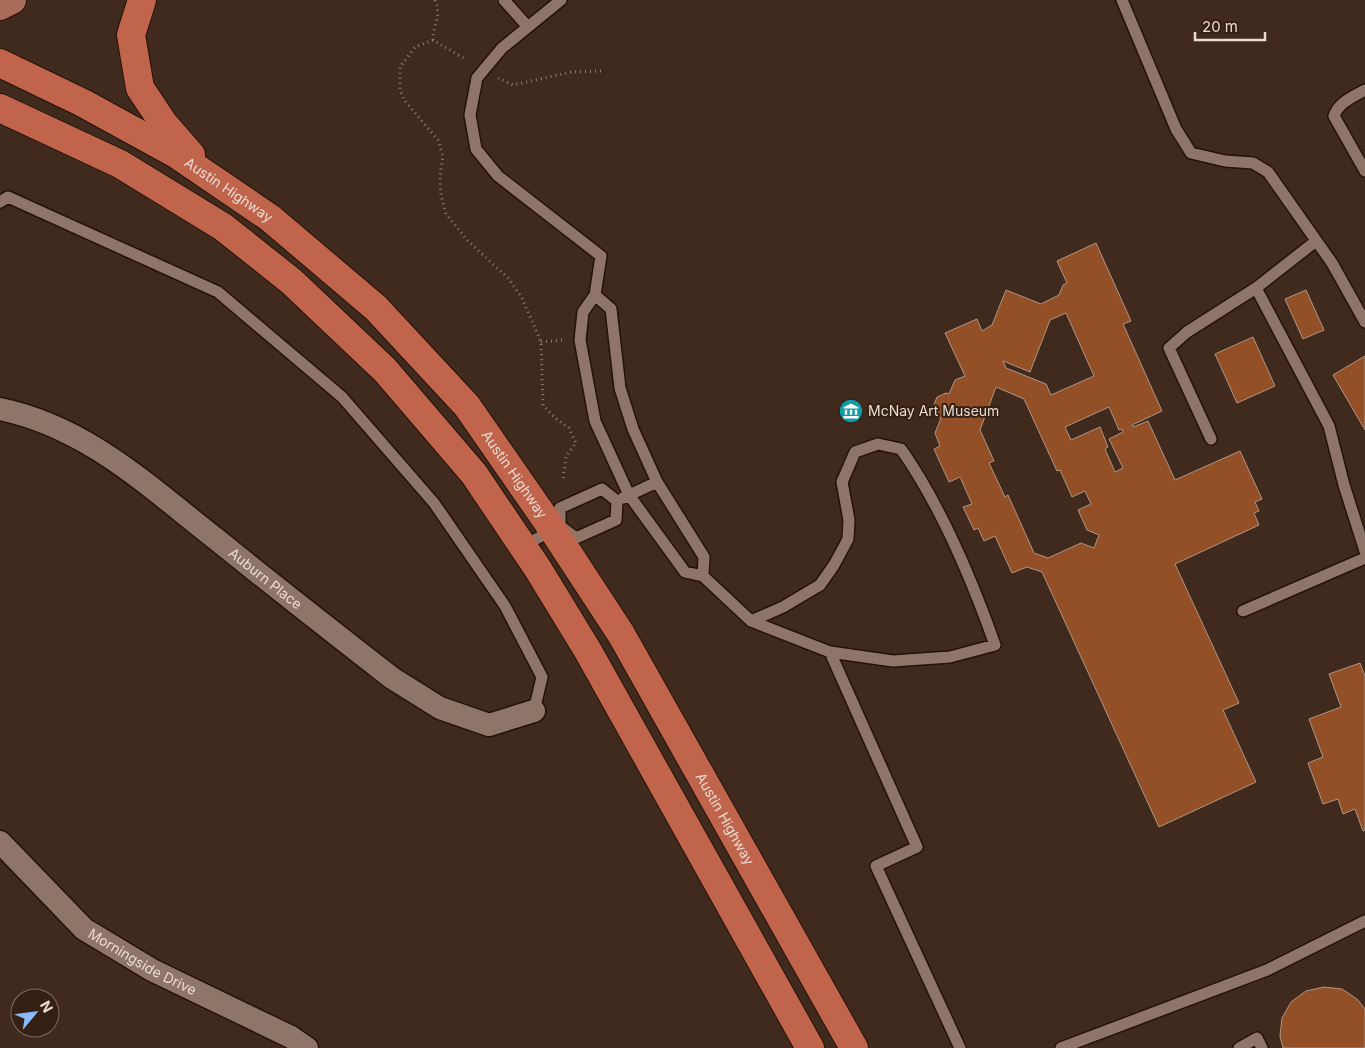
<svg xmlns="http://www.w3.org/2000/svg" width="1365" height="1048" font-family="Inter,sans-serif">
  <style>
    .building { fill: #934f25; stroke: #b09586; fill-rule: evenodd }
    .lines { fill: none; stroke-linecap: round; stroke-linejoin: round }
    .lane-casing { stroke: #261207; stroke-width: 14 }
    .street-casing { stroke: #261207; stroke-width: 25 }
    .secondary-casing { stroke: #261207; stroke-width: 30 }
    .primary-casing { stroke: #261207; stroke-width: 30 }
    .path { stroke: #907e74; stroke-width: 3; stroke-dasharray: 1 4; stroke-linecap: butt }
    .lane { stroke: #8f7567; stroke-width: 11 }
    .street { stroke: #8f7567; stroke-width: 22 }
    .secondary { stroke: #a86c59; stroke-width: 28 }
    .primary { stroke: #c0644b; stroke-width: 28 }
    .labels { text-anchor: middle; stroke-width: 4; stroke-linejoin: round; paint-order: stroke }
    .street-label { font-size: 14px; fill: #eadbd3; stroke: #352014 }
    .poi-label { font-size: 14px; fill: #eadbd3; stroke: #352014; text-anchor: start }
  </style>
  <rect width="100%" height="100%" fill="#402a1e"/>
  <!-- building -->
  <path class="building" d="M1096,243L1131,321L1123,324L1162,411L1132,425L1133,427L1148,421L1175,480L1240,451L1262,499L1255,502L1259,511L1254,513L1259,525L1175,564L1239,703L1223,710L1256,782L1159,827L1042,572L1027,567L1012,573L995,536L984,541L978,528L974,530L963,507L972,504L960,477L949,482L934,449L940,446L935,433L941,418L937,416L933,407L937,397L946,393L949,394L955,380L965,376L945,333L977,319L982,331L992,325L1006,290L1041,304L1059,295L1063,285L1067,283L1057,261ZM1066,313L1094,376L1051,395L1046,384L1006,368L1003,361L1030,372L1050,320ZM996,387L1024,399L1057,471L1060,470L1072,497L1085,491L1091,504L1078,510L1087,530L1099,535L1094,548L1081,543L1048,558L1034,553L1008,495L1005,497L989,463L994,461L980,430ZM1109,407L1119,430L1122,429L1123,432L1109,439L1123,468L1115,472L1105,449L1108,447L1100,427L1071,440L1065,427Z
    M1306,290L1324,330L1303,339L1285,299Z
    M1253,337L1275,386L1237,403L1215,354Z
    M1365,356V430L1333,375Z
    M1360,663L1365,676V830L1363,831L1355,809L1343,814L1338,799L1323,804L1308,763L1323,757L1309,719L1341,707L1329,674Z
    M1324,987L1342,989L1357,999L1365,1009V1048H1283L1280,1036L1282,1018L1291,1002L1306,991Z"/>
  <g class="lines">
    <!-- lane casing -->
    <g class="lane-casing">
      <path id="lane" d="M504,0L528,27
        M561,0L502,48L477,78L470,115L476,149L498,176L601,256L595,295L583,312L580,340L595,421L629,495L685,572L703,576L751,621L830,652L893,661L950,657L995,645C972,580 941,506 901,449L878,444L855,452L842,482L849,520L848,539L834,565L820,585L783,607L751,621
        M1122,0L1176,129L1191,153L1225,161L1253,163L1268,172L1332,263L1365,322
        M1365,90C1353,97 1339,102 1334,116L1365,171
        M0,202L8,197L218,292L342,397L434,503L505,606L542,677L534,711
        M1256,288L1329,426L1344,485L1365,551
        M595,295L611,309L620,388L633,429L657,482L704,557L703,576
        M1211,439L1169,348L1187,332L1256,288L1316,241
        M602,489L617,501L616,520L576,538L560,526V508Z
        M623,498L657,482
        M523,546L555,529
        M1243,611L1365,558
        M830,652L917,847L876,866L960,1048
        M1061,1048L1267,970L1365,921
        M1239,1048L1257,1038L1262,1048"/>
    </g>
    <!-- street casing -->
    <g class="street-casing">
      <g id="street">
        <path id="s1" d="M0,409C87,427 148,486 216,539C274,586 333,632 392,678L440,708L489,725L534,711"/>
        <path id="s2" d="M0,842L84,929L152,970L291,1037L307,1048"/>
      </g>
    </g>
    <!-- secondary casing -->
    <g class="secondary-casing">
      <path id="secondary" d="M0,6L12,0"/>
    </g>
    <!-- primary casing -->
    <g class="primary-casing">
      <g id="primary">
        <path d="M142,0L131,35L140,88L164,124L191,155"/>
        <path id="s3" d="M0,63L83,103L176,154L270,218L376,308L467,406L553,530L621,634L854,1048"/>
        <path d="M0,108L120,164L223,227L291,281L385,370L474,474L538,569L588,651L810,1048"/>
      </g>
    </g>
    <!-- path -->
    <path class="path" d="M435,0C442,17 433,23 433,40L465,59
      M433,40L415,47L400,67V89L404,100L438,140L443,156L440,176L441,195L446,214L468,241L508,278L522,298L541,342L543,405L555,418L569,428L576,443L566,456L563,480
      M498,78L513,85L571,72L603,71
      M541,342L565,340"/>
    <!-- lane -->
    <use href="#lane" class="lane"/>
    <!-- street -->
    <use href="#street" class="street"/>
    <!-- secondary -->
    <use href="#secondary" class="secondary"/>
    <!-- primary -->
    <use href="#primary" class="primary"/>
  </g>
  <!-- icons -->
  <defs>
    <g id="museum-disc" transform="scale(1.25)"><circle r="9.5" fill="#0f9aa8" stroke="#352014"/><path d="M0-6L6-3V-2H-6V-3ZM-5-1h2V3h-2ZM-1-1h2V3h-2ZM3-1h2V3H3ZM-6 4H6V6H-6Z" fill="#fff"/></g>
  </defs>
  <g fill-rule="evenodd">
    <use href="#museum-disc" x="851" y="411"/>
  </g>
  <g class="labels">
    <!-- street labels -->
    <g class="street-label">
      <text dy="5" stroke="none"><textPath href="#s3" startOffset="262">Austin Highway</textPath></text>
      <text dy="5" stroke="none"><textPath href="#s3" startOffset="668">Austin Highway</textPath></text>
      <text dy="5" stroke="none"><textPath href="#s1" startOffset="318">Auburn Place</textPath></text>
      <text dy="5" stroke="none"><textPath href="#s3" startOffset="1072">Austin Highway</textPath></text>
      <text dy="5" stroke="none"><textPath href="#s2" startOffset="188">Morningside Drive</textPath></text>
    </g>
    <!-- poi labels -->
    <g class="poi-label">
      <text x="868" y="416">McNay Art Museum</text>
    </g>
  </g>
  <!-- north arrow -->
  <g transform="translate(35 1013) rotate(61)"><circle r="24" fill="#352014" stroke="#7d6b60"/>
  <path d="M0-4L9 19L0 12L-9 19Z" fill="#89bafc"/>
  <text y="-8" font-size="14" font-weight="bold" text-anchor="middle" fill="#eadbd3">N</text>
  </g>
  <!-- scale -->
  <path d="M1195 32v8h70v-8" fill="none" stroke="#eadbd3" stroke-width="2.5"/>
  <text x="1202" y="32" font-size="15" fill="#eadbd3" stroke="#352014" stroke-width="4" paint-order="stroke">20 m</text>
</svg>
